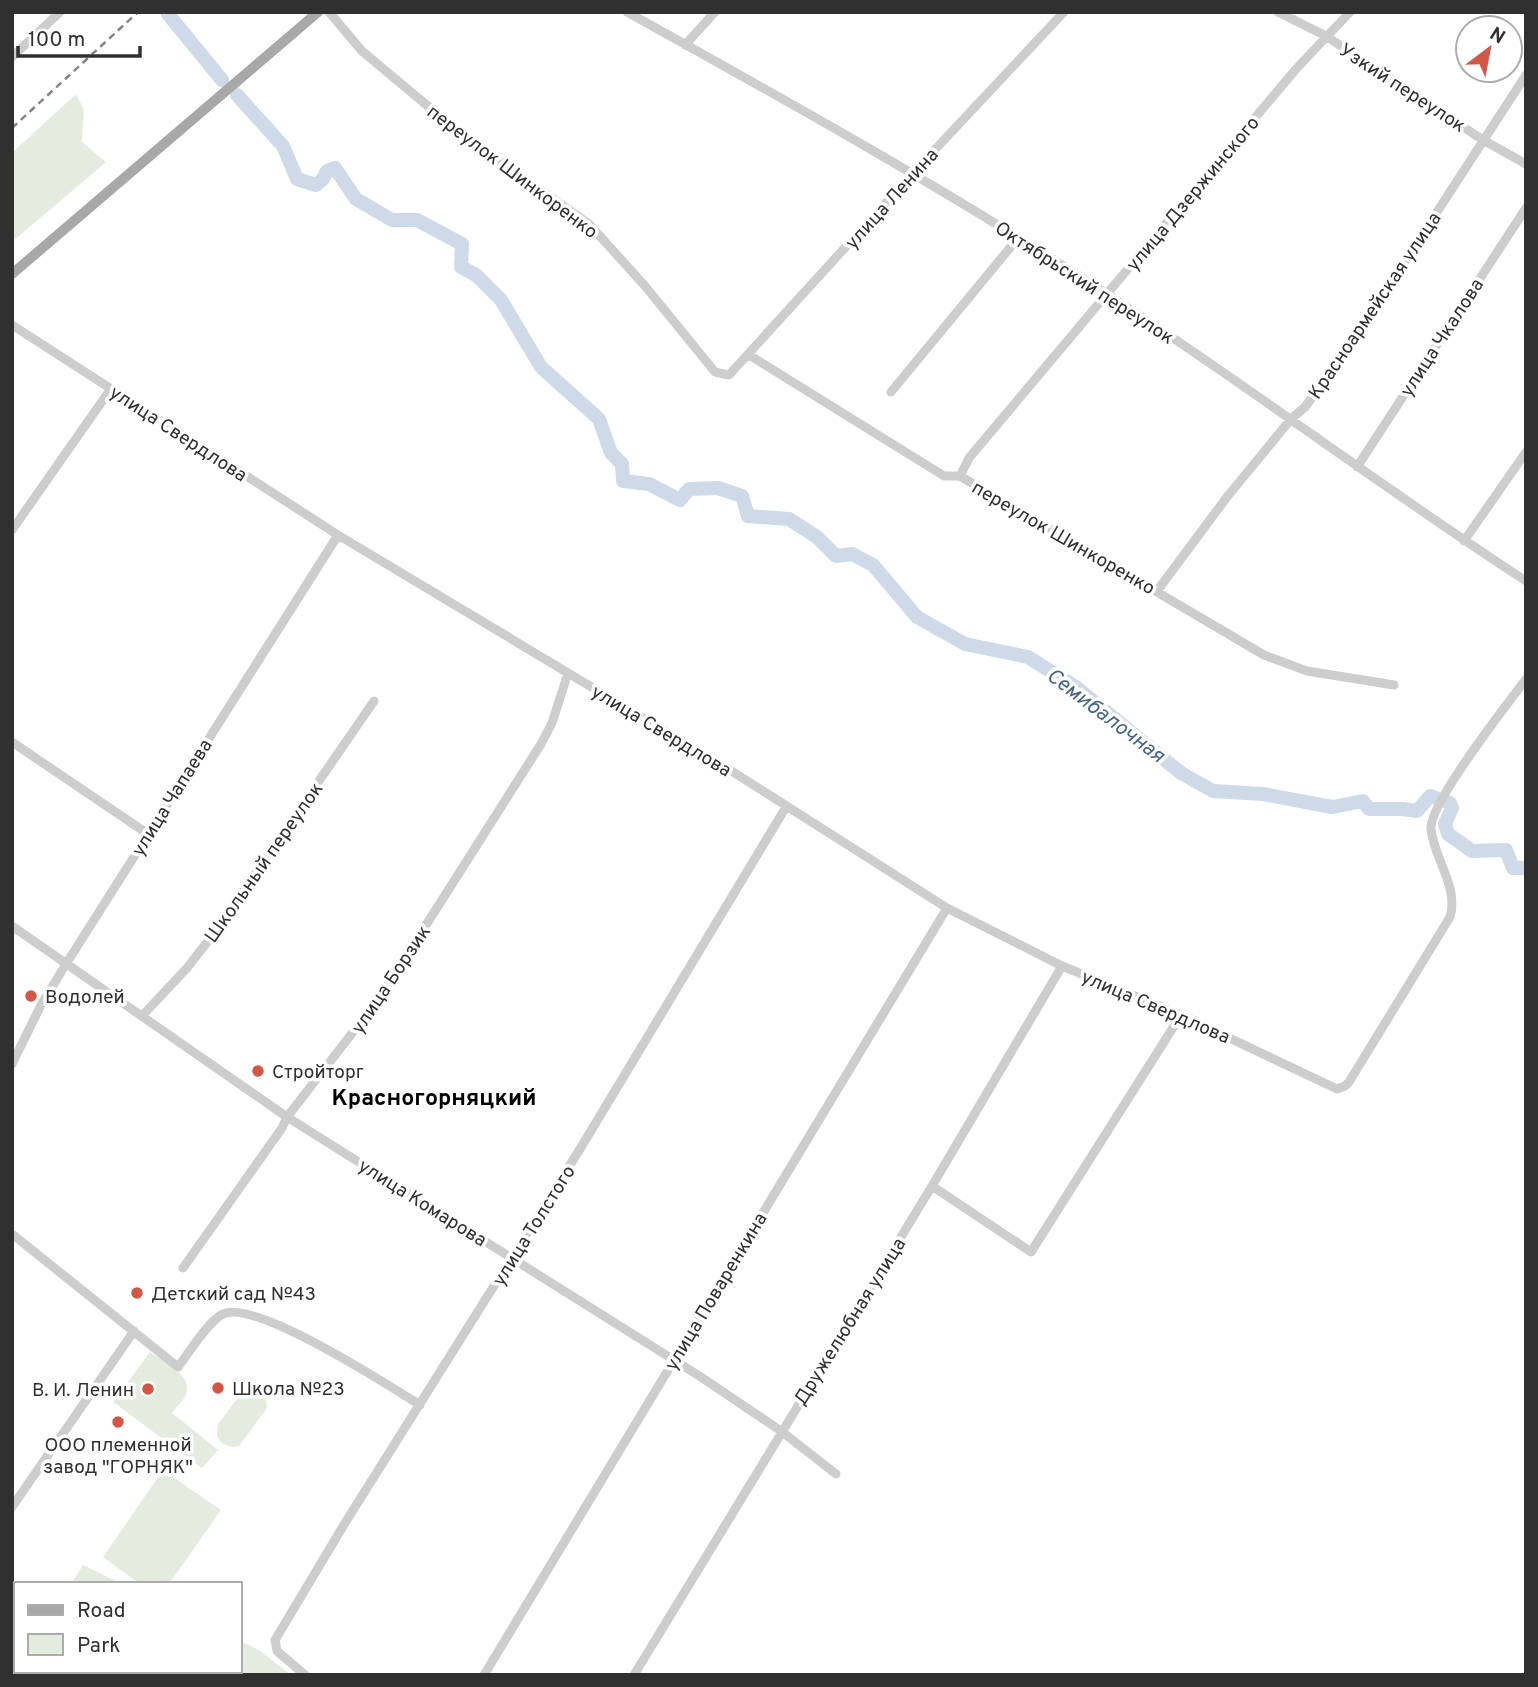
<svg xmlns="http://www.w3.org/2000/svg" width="1538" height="1687" font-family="Overpass,sans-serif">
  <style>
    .green { fill: #e4ece0 }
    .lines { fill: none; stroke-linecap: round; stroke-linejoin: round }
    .river { stroke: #cfdae9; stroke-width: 14 }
    .minor { stroke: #cdcdcd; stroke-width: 9 }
    .major { stroke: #a8a8a8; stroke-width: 10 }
    .rail { stroke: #858585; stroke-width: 2.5; stroke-dasharray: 7 5; stroke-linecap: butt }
    .poi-dot { fill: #d35647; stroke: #fff; stroke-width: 2.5 }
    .labels { text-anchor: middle; stroke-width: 7; stroke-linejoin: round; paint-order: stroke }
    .street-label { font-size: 19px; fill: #303030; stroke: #fff }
    .poi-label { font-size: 19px; fill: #303030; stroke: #fff; text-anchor: start }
    .water-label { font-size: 21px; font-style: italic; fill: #47648a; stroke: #fff }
    .quarter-label { font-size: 23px; font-weight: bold; fill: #000; stroke: #fff }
  </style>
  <rect width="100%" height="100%" fill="#fff"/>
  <!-- green -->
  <path class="green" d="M76,94L84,110L82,142L106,162L12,242V153Z
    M150,1352C161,1360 190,1374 187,1390C186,1399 177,1406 172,1413L218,1450L202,1468L113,1402Z
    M248,1389H255L266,1396L267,1408L239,1446C230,1448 221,1445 217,1436L218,1424L243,1391Z
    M163,1470L221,1510L169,1584H140L103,1557Z
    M83,1565L122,1584H71Z
    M240,1641L259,1650L291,1675H126L112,1671H240Z"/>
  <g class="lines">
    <!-- river -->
    <path class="river" d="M168,14L222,80
      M237,95L283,146L297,179L316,185L323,179L327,171L335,168L356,199L392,220H417L462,244L461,267L476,275L501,300L541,367L599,419L611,453L622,464L623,481L649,484L680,500L689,489L718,488L742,496L748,516L789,519L817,537L836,556L852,554L873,565L917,617L965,644L1028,657L1077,688L1181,773L1213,791L1263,794L1332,807L1363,801L1369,809H1403L1417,811L1430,796L1450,803L1452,808L1445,824L1448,834L1472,851L1506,850L1513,868H1526"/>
    <!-- minor -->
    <path class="minor" d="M329,12L362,51L466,138L589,224L645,286L715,372L729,375L913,173L1064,12
      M627,12C789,102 951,192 1107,294C1249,386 1384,489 1526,581
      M1278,12L1326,36L1483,140L1526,164
      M685,45L715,12
      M12,57L60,12
      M12,325L338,535L730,770L947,908L1062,966L1181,1015L1337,1089L1345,1086L1349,1082L1450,917C1459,887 1434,859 1431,829C1428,805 1508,703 1526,679
      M749,355L944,476H960L1264,655L1307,671L1394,685
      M891,392L1018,238
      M1357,467L1526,208
      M960,476L969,458L1296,69L1350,12
      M12,530L110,390
      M1464,541L1526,452
      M1157,591L1227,497L1291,419L1305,407L1355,338L1526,75
      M12,742L148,834
      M12,926L287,1117L701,1377L781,1431L836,1474
      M142,1016L187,968L215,932L374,701
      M12,1064L41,1005L66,964L338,535
      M932,1186L1031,1252L1181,1015
      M12,1234L178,1367C188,1354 209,1320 223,1314C255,1299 388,1385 420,1405
      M183,1268L282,1128L287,1117L381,996L541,744L552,723L568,673
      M12,1507L134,1331
      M305,1675L277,1651L275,1640L345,1523L580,1149L786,807
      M484,1675L947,908
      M634,1675L932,1186L1062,966"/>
    <!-- major -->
    <path class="major" d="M12,274L318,12"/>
    <!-- rail -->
    <path class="rail" d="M12,128L138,12"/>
  </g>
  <!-- markers -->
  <g class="poi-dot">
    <circle cx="31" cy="996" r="7"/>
    <circle cx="258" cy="1071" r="7"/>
    <circle cx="137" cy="1293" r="7"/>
    <circle cx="218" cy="1388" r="7"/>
    <circle cx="148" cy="1389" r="7"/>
    <circle cx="118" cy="1422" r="7"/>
  </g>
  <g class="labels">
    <!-- street labels -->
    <g class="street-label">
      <text transform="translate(1403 87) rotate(33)" y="7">Узкий переулок</text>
      <text transform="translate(513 171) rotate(37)" y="7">переулок Шинкоренко</text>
      <text transform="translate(1192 193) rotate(-50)" y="7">улица Дзержинского</text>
      <text transform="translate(891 198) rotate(-48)" y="7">улица Ленина</text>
      <text transform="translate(1085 282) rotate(33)" y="7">Октябрьский переулок</text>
      <text transform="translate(1374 305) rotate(-56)" y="7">Красноармейская улица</text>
      <text transform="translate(1441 337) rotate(-57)" y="7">улица Чкалова</text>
      <text transform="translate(179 433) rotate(33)" y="7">улица Свердлова</text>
      <text transform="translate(1064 537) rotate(30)" y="7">переулок Шинкоренко</text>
      <text transform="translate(662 730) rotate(31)" y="7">улица Свердлова</text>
      <text transform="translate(171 797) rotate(-58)" y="7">улица Чапаева</text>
      <text transform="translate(263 862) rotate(-55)" y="7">Школьный переулок</text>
      <text transform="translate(390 979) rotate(-56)" y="7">улица Борзик</text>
      <text transform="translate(1156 1006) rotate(23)" y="7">улица Свердлова</text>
      <text transform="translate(423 1202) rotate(32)" y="7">улица Комарова</text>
      <text transform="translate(533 1225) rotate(-58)" y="7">улица Толстого</text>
      <text transform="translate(715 1291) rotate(-59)" y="7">улица Поваренкина</text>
      <text transform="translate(849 1321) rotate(-58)" y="7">Дружелюбная улица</text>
    </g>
    <!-- poi labels -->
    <g class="poi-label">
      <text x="45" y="1003">Водолей</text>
      <text x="272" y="1078">Стройторг</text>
      <text x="151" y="1300">Детский сад №43</text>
      <text x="232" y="1395">Школа №23</text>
      <text x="134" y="1396" text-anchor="end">В. И. Ленин</text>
      <text x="118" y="1451" text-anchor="middle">ООО племенной<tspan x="118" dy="22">завод "ГОРНЯК"</tspan></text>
    </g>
    <!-- water labels -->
    <g class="water-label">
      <text transform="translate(1106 715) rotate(37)" y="7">Семибалочная</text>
    </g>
    <!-- quarter labels -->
    <g class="quarter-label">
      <text x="434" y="1105">Красногорняцкий</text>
    </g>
  </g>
  <!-- border -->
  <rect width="1538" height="1687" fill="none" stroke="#303030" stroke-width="28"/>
  <!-- legend -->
  <rect x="14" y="1582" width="228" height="91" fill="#ffffff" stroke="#acacac" stroke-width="2"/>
  <rect x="28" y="1605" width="35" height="10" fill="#a8a8a8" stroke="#acacac" stroke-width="2"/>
  <text x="77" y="1617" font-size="21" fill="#303030">Road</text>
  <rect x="28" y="1634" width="35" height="21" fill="#e4ece0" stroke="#acacac" stroke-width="2"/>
  <text x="77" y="1652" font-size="21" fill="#303030">Park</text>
  <!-- north arrow -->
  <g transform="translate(1489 49) rotate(32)"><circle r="33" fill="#ffffff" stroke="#acacac" stroke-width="2"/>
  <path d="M0-5L12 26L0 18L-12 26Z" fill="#d35647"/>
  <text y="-10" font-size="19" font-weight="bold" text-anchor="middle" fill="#303030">N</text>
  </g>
  <!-- scale -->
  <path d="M18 46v10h122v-10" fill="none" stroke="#303030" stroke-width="3.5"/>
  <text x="28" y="46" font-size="21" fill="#303030" stroke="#ffffff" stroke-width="5" paint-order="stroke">100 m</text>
</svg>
